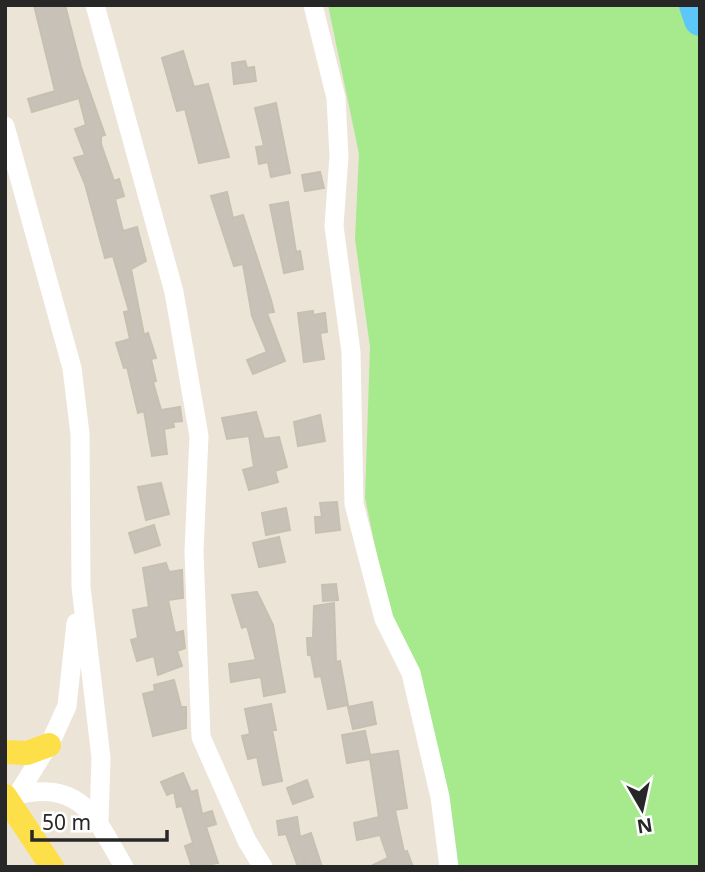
<svg xmlns="http://www.w3.org/2000/svg" width="705" height="872" font-family="'Noto Sans',sans-serif">
  <style>
    .green { fill: #a7e98d }
    .lines { fill: none; stroke-linecap: round; stroke-linejoin: round }
    .river { stroke: #5ec7f9; stroke-width: 32 }
    .building { fill: #c7c1b7; stroke: #c7c0b1; stroke-width: 2 }
    .minor { stroke: #fff; stroke-width: 19 }
    .major { stroke: #fddf4a; stroke-width: 24 }
  </style>
  <rect width="100%" height="100%" fill="#ece4d7"/>
  <!-- green -->
  <path class="green" d="M328,5H700V867H449L390,618L365,498L370,347L355,239L359,154Z"/>
  <g class="lines">
    <!-- river -->
    <path class="river" d="M695,5L700,20"/>
  </g>
  <!-- building -->
  <path class="building" d="M34,5H65L81,67L105,135L101,136V144L114,181L119,179L124,196L115,199L123,231L137,227L146,261L131,269L144,335L148,333L156,358L151,359L156,381L153,382L161,410L180,407L182,421L173,422L174,427L164,429L167,454L152,456L144,411L138,413L127,367L124,368L116,343L130,339L124,312L129,311L113,256L105,258L85,184L74,158L85,155L75,129L86,125L79,98L32,112L28,99L55,91Z
    M183,51L194,87L208,84L229,157L199,163L185,109L177,111L162,58Z
    M245,61L247,68L254,67L256,81L234,84L232,63Z
    M276,103L290,173L271,177L268,162L259,164L256,147L264,146L255,108Z
    M320,172L324,188L305,191L302,175Z
    M227,192L233,218L243,215L271,300L274,312L267,313L285,361L253,374L247,360L267,352L252,316L243,264L234,266L211,196Z
    M288,202L296,252L300,251L303,269L284,273L270,205Z
    M313,311V315L325,313L327,332L320,333L324,359L304,362L298,313Z
    M256,412L264,439L279,437L287,467L275,471L278,482L249,490L243,470L254,467L249,436L227,439L222,418Z
    M320,415L325,441L298,446L294,422Z
    M161,483L169,514L146,520L138,487Z
    M337,502L340,530L316,533L315,517H322L320,503Z
    M286,508L290,530L266,535L262,513Z
    M154,525L160,545L135,553L129,533Z
    M279,537L285,562L259,567L253,543Z
    M166,563L169,572L182,570L183,598L168,600L175,633L183,631L185,648L177,651L182,666L158,675L154,656L137,661L131,640L138,638L133,610L149,607L143,568Z
    M336,584L338,600L323,601L322,585Z
    M257,592L273,625L285,692L264,696L261,677L231,682L229,664L256,660L247,626L242,628L232,595Z
    M334,603L336,662L340,661L348,705L328,709L321,676L315,677L311,655H308L307,638H313L314,606Z
    M174,680L181,707H186V728L153,736L143,694L155,691L154,685Z
    M372,702L376,724L353,729L348,707Z
    M271,704L276,730H272L282,781L263,785L257,757L248,759L242,736L250,734L245,709Z
    M365,731L370,755L398,751L407,808L395,810L404,852L407,851L413,867H369L388,858L380,835L357,840L354,823L379,817L370,759L347,763L342,735Z
    M183,773L191,792L197,790L202,814L212,811L216,824L206,827L218,863L192,867L185,846L193,843L182,806L177,807L174,792L167,795L161,782Z
    M307,780L313,797L293,804L287,788Z
    M297,817L300,837L311,833L322,867H307L304,861L305,865L298,867L286,834L279,835L277,821Z"/>
  <g class="lines">
    <!-- minor -->
    <path class="minor" d="M95,5L174,292L199,436L194,552L201,737L247,841L263,867
      M313,5L336,98L339,156L334,226L351,352L354,504L384,619L411,673L440,797L449,867
      M5,126L72,368L80,434L81,587L101,758L99,822
      M18,794L52,739L67,706L76,623
      M13,796C80,778 95,816 124,867"/>
    <!-- major -->
    <path class="major" d="M5,752L27,753L49,745
      M5,796L52,867"/>
  </g>
  <!-- border -->
  <rect width="705" height="872" fill="none" stroke="#272727" stroke-width="14"/>
  <!-- north arrow -->
  <g transform="translate(642 809) rotate(171)" stroke="#ffffff" stroke-width="5" paint-order="stroke">
  <path d="M0-5L12 26L0 18L-12 26Z" fill="#272727"/>
  <text y="-10" font-size="19" font-weight="bold" text-anchor="middle" fill="#272727">N</text>
  </g>
  <!-- scale -->
  <path d="M32 830v10h135v-10" fill="none" stroke="#272727" stroke-width="3.5"/>
  <text x="42" y="830" font-size="21" fill="#272727" stroke="#ffffff" stroke-width="5" paint-order="stroke">50 m</text>
</svg>
